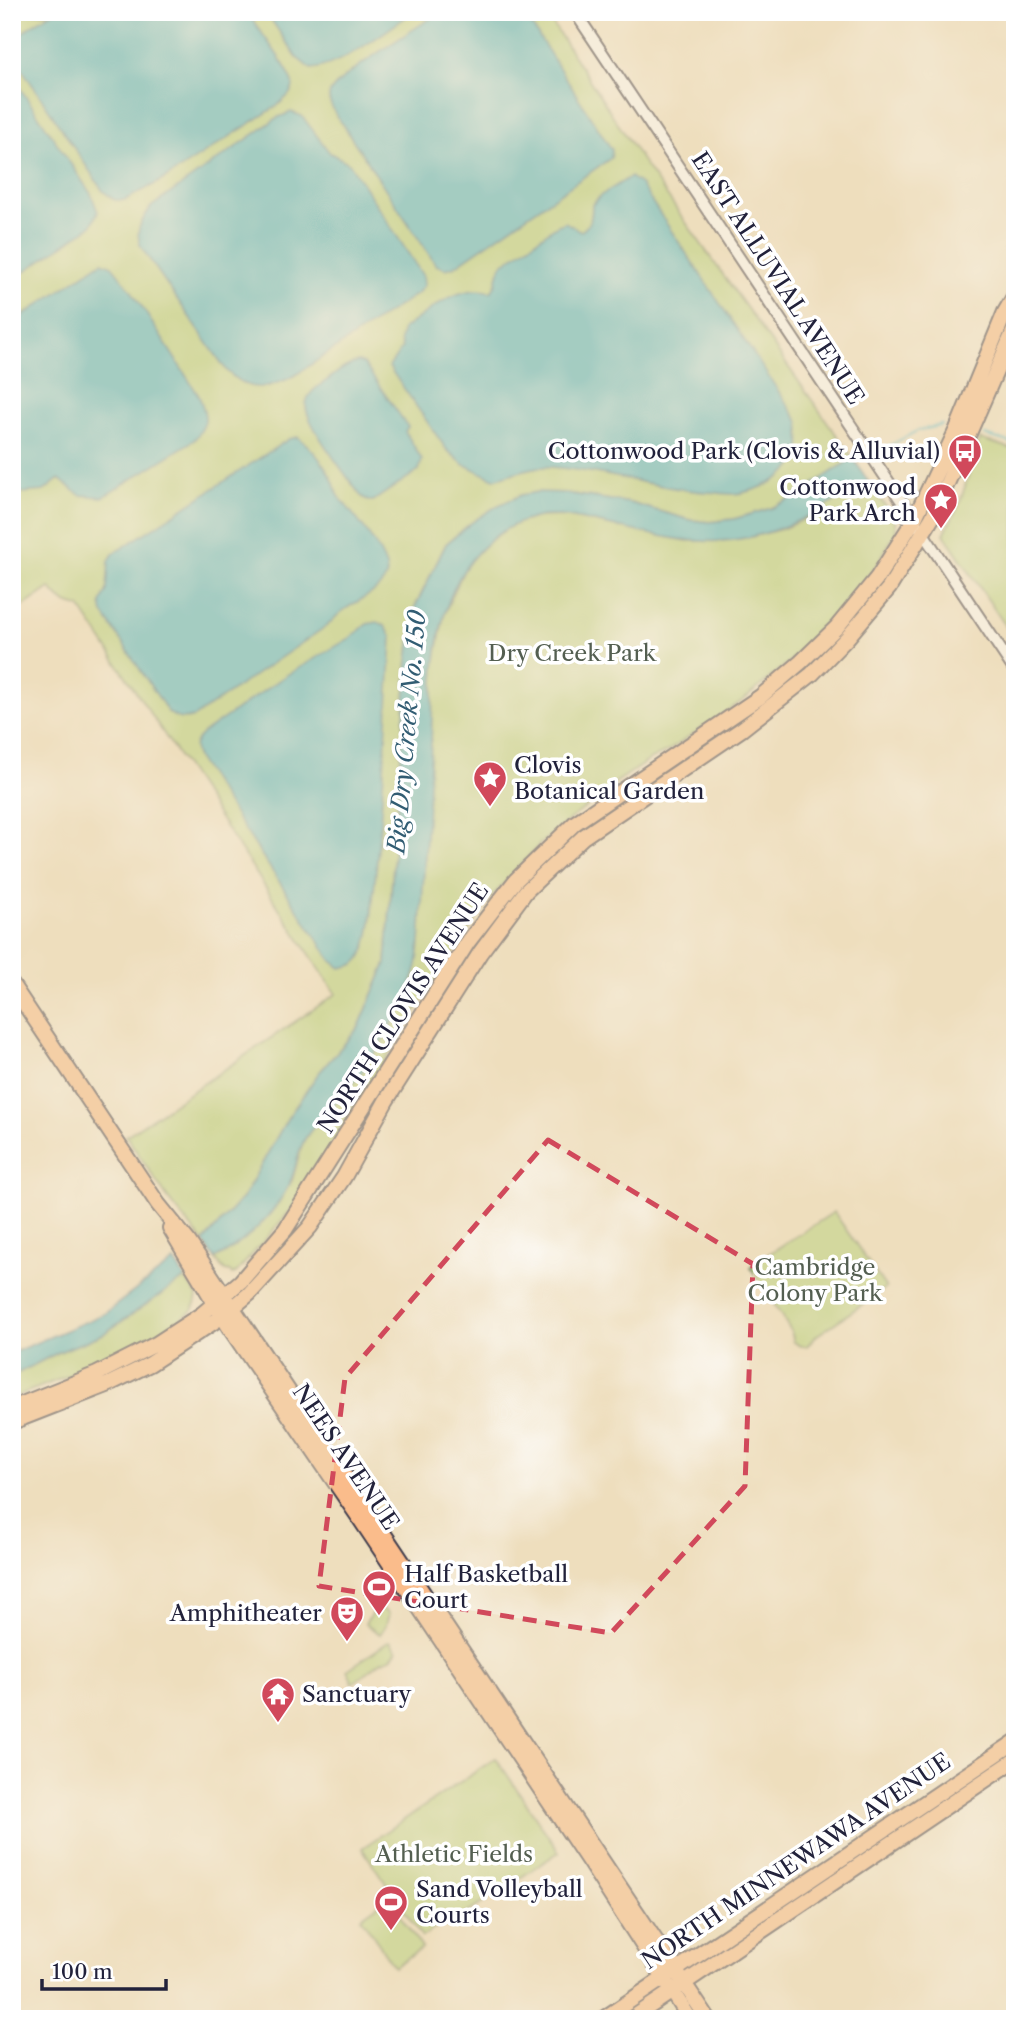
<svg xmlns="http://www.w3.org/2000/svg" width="1027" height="2031" font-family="'Libre Caslon Text',serif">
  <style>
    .green { fill: #b2d179; stroke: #6a7a5a; stroke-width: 2 }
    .water { fill: #49b5c6; stroke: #366c80; stroke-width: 2 }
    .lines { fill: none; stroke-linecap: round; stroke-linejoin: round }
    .stream { stroke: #49b5c6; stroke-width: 2.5 }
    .minor-casing { stroke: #413e4e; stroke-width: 14 }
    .major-casing { stroke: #413e4e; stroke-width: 18 }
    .minor { stroke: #fff; stroke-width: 10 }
    .major { stroke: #fabc8b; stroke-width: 14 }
    .marked { fill: none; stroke: #d1495b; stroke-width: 5; stroke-dasharray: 14 9; stroke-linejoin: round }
    .labels { text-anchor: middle; stroke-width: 7; stroke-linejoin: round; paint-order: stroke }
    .street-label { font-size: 23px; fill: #22223b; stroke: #fff }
    .poi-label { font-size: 23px; fill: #22223b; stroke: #fff; text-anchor: start }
    .park-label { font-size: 23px; fill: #545f51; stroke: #fff }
    .water-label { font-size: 24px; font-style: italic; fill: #325d73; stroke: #fff }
  </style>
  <rect width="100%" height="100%" fill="#fff"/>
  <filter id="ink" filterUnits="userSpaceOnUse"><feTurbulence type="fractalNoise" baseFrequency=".0143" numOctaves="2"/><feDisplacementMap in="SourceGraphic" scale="14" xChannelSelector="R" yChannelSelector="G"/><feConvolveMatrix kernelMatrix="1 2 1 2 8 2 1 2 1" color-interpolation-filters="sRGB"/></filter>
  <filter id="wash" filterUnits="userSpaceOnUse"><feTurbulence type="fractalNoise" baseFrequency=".00686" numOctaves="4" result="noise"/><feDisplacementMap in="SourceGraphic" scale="28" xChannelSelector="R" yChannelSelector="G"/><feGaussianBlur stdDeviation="1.57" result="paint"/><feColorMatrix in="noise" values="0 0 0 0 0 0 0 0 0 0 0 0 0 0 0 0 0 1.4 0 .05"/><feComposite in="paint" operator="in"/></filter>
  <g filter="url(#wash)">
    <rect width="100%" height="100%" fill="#eedebd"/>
    <!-- green -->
    <path class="green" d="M545,12L643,162L853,458L799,494L772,508L734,519L710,522L690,520L630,503L565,493L497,506L471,523L446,544L415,607L408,660L386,964L359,1027L318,1074L287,1119L244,1196L203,1242L167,1197L126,1136L336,994L80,607C66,605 59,599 50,588L12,614V13Z
      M980,439L1015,450V640L944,534L960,502Z
      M868,481L895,520L896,532L878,563L843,610L809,645L745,699L668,751L651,759L615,783L606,793L570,819L540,844L490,899L434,983L291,1210L236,1273L232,1275L230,1272L225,1271L215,1259L227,1252L292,1181L303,1142L314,1125L353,1082L365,1066L394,1020L416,966L435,664L444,614L467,563L487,543L512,525L536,517L564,516L687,541H720L750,537L782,529L811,516Z
      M834,1212L886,1288L816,1336L807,1346H801L794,1342L791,1331L751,1268L753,1264Z
      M185,1278L197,1296L194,1309L156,1336L111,1359L12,1398V1376L59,1352L103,1334Z
      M377,1605L389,1614L386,1625L380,1634L365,1624Z
      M390,1641L397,1651L391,1658L382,1661L353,1683L347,1670Z
      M496,1758L559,1852L448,1926H439L422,1937L362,1848Z
      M388,1898L422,1948L394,1967L361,1917Z"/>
    <!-- water -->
    <path class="water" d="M53,12H247C256,26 291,70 293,84C294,93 283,100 277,106L163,180L125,200H115L103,191L14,57C11,32 34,25 53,12Z
      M266,12H413C387,30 342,66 311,69L297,58Z
      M440,12H523L612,150L611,158L455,266L446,269L436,265L335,113C332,107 327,100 330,93C338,75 420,26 440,12Z
      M12,76L91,194L98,212L91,226L12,280Z
      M291,112L302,116L330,153L349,163L423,276L424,285L418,293L294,376C267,389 250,394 227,371L141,247C134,230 142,221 151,207L277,118Z
      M630,177L640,184L799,422C800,433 802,443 799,454C791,478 756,492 733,494C724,494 714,492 706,492C654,488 604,471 552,467C533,465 512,474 494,479L463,464L447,450L389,367L402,348L400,340L403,329C430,311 457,283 491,292C500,281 495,274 503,264L556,226L565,222L581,231C591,225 592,216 592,205L600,196Z
      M102,262L112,266L131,290L199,396C207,417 209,422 194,440L103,497L80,495L59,479L44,491L21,493L12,482V323Z
      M358,362L364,364L408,427L405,431L422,460L419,470L373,501H368L360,495C348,477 306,424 306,406C306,394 317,387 326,381C336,374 345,365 358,362Z
      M298,437C312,448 324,463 332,479C335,485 336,493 341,499C351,513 393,559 386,577C380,593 357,600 344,610C338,614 333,620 328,625L194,717C183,720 177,720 168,712L103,613L101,603L107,590L109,561L113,554L289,439Z
      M853,458L868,481C821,510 776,539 719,541C678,543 638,531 599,523C578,519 555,512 534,518C516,522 499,532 486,544C432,592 434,675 431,742C429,790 426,838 423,887C421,912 422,940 417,965C409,1000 376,1054 354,1082C338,1101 320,1117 306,1137C297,1151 297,1168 290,1182C276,1214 245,1243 215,1259L203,1242L244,1196L287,1119L318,1074L359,1027L386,964L408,660L415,607L446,544L471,523L497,506L521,495L538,492L565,493L630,503L690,520L710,522L734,519L772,508L799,494Z
      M378,622L385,626L392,637C387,721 383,806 374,890C371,911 372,941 360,959C355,966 349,966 341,968L332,961L197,758C192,746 194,742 203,733L285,676L350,638L367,624Z
      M174,1261L185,1278L103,1334L59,1352L12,1376V1353L104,1314Z"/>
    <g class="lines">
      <!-- stream -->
      <path class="stream" d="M985,435L1015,444
        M885,448L917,431L942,425"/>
    </g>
  </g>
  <g filter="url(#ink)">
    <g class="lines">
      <!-- minor casing -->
      <g class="minor-casing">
        <path id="minor" d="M575,12L1015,671"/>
      </g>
      <!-- major casing -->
      <g class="major-casing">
        <path id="major" d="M12,985L158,1204L188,1241L708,2019
          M170,1228L229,1327L358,1516L588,1860L690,2019
          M12,1408L97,1374L156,1344L202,1314L241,1281L285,1230L468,942L516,880L575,823L760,697L801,662L837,627L877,578L914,520L957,429L1005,312L1015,295
          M12,1422L109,1384L150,1364L223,1316L249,1294L310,1227L344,1177L386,1101L480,953L526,891L583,837L742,729L812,674L847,638L889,588L932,518L1015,328
          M603,2019L1015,1742
          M631,2019L1015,1760"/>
      </g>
      <!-- minor -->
      <use href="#minor" class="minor"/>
      <!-- major -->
      <use href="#major" class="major"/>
    </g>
  </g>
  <!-- marked area -->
  <path d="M0 0H1027V2031H0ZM548,1140L753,1264L745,1486L611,1633L319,1586L345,1378Z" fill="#eedebd" fill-opacity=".55" fill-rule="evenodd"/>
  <path class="marked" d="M548,1140L753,1264L745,1486L611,1633L319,1586L345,1378Z"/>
  <!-- icons -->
  <defs>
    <g id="bus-pin" transform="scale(1.75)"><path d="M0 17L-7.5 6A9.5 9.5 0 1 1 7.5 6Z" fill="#d1495b" stroke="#fff"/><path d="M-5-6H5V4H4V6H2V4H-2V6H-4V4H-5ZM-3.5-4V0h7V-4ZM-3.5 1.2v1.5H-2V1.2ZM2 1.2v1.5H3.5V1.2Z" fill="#fff"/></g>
    <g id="sight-pin" transform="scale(1.75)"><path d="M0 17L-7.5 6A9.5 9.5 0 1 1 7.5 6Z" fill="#d1495b" stroke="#fff"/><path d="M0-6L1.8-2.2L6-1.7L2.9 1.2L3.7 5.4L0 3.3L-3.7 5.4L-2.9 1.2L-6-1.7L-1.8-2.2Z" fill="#fff"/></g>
    <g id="stadium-pin" transform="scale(1.75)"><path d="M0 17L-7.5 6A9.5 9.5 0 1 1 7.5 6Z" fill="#d1495b" stroke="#fff"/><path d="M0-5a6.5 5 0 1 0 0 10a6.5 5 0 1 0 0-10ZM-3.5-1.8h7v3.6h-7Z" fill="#fff"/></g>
    <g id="theatre-pin" transform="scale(1.75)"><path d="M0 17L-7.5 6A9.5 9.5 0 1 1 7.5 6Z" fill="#d1495b" stroke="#fff"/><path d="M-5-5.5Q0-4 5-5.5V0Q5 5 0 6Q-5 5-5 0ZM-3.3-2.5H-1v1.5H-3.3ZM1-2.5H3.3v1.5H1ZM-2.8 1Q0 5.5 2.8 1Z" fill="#fff"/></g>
    <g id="temple-pin" transform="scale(1.75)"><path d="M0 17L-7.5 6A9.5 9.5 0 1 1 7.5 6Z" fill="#d1495b" stroke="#fff"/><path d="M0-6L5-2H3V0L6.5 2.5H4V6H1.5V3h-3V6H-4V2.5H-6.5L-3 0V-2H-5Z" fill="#fff"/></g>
  </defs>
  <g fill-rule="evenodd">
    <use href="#bus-pin" x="965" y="451"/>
    <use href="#sight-pin" x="941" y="500"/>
    <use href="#sight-pin" x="490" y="778"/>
    <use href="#stadium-pin" x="379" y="1587"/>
    <use href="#theatre-pin" x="347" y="1613"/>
    <use href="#temple-pin" x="278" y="1694"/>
    <use href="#stadium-pin" x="391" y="1902"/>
  </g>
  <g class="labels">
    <!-- street labels -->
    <g class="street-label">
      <text transform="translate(778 278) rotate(57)" y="8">EAST ALLUVIAL AVENUE</text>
      <text transform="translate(403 1008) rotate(-57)" y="8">NORTH CLOVIS AVENUE</text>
      <text transform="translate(346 1457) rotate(56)" y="8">NEES AVENUE</text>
      <text transform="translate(796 1861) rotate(-34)" y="8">NORTH MINNEWAWA AVENUE</text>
    </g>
    <!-- poi labels -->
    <g class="poi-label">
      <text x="940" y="459" text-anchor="end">Cottonwood Park (Clovis &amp; Alluvial)</text>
      <text x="916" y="495" text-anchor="end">Cottonwood<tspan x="916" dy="26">Park Arch</tspan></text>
      <text x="514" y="773">Clovis<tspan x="514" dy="26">Botanical Garden</tspan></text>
      <text x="404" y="1582">Half Basketball<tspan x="404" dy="26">Court</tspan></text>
      <text x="322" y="1621" text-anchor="end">Amphitheater</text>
      <text x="302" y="1702">Sanctuary</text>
      <text x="416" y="1897">Sand Volleyball<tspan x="416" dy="26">Courts</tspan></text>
    </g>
    <!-- park labels -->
    <g class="park-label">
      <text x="572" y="661">Dry Creek Park</text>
      <text x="815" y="1275">Cambridge<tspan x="815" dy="26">Colony Park</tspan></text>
      <text x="454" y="1862">Athletic Fields</text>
    </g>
    <!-- water labels -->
    <g class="water-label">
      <text transform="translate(407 732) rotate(-85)" y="8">Big Dry Creek No. 150</text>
    </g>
  </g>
  <!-- margin -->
  <rect width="1027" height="2031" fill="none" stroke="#fff" stroke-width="42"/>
  <!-- scale -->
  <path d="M42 1979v10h124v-10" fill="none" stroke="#22223b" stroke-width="3.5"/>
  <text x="52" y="1979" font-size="21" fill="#22223b" stroke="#ffffff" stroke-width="5" paint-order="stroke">100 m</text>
</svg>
